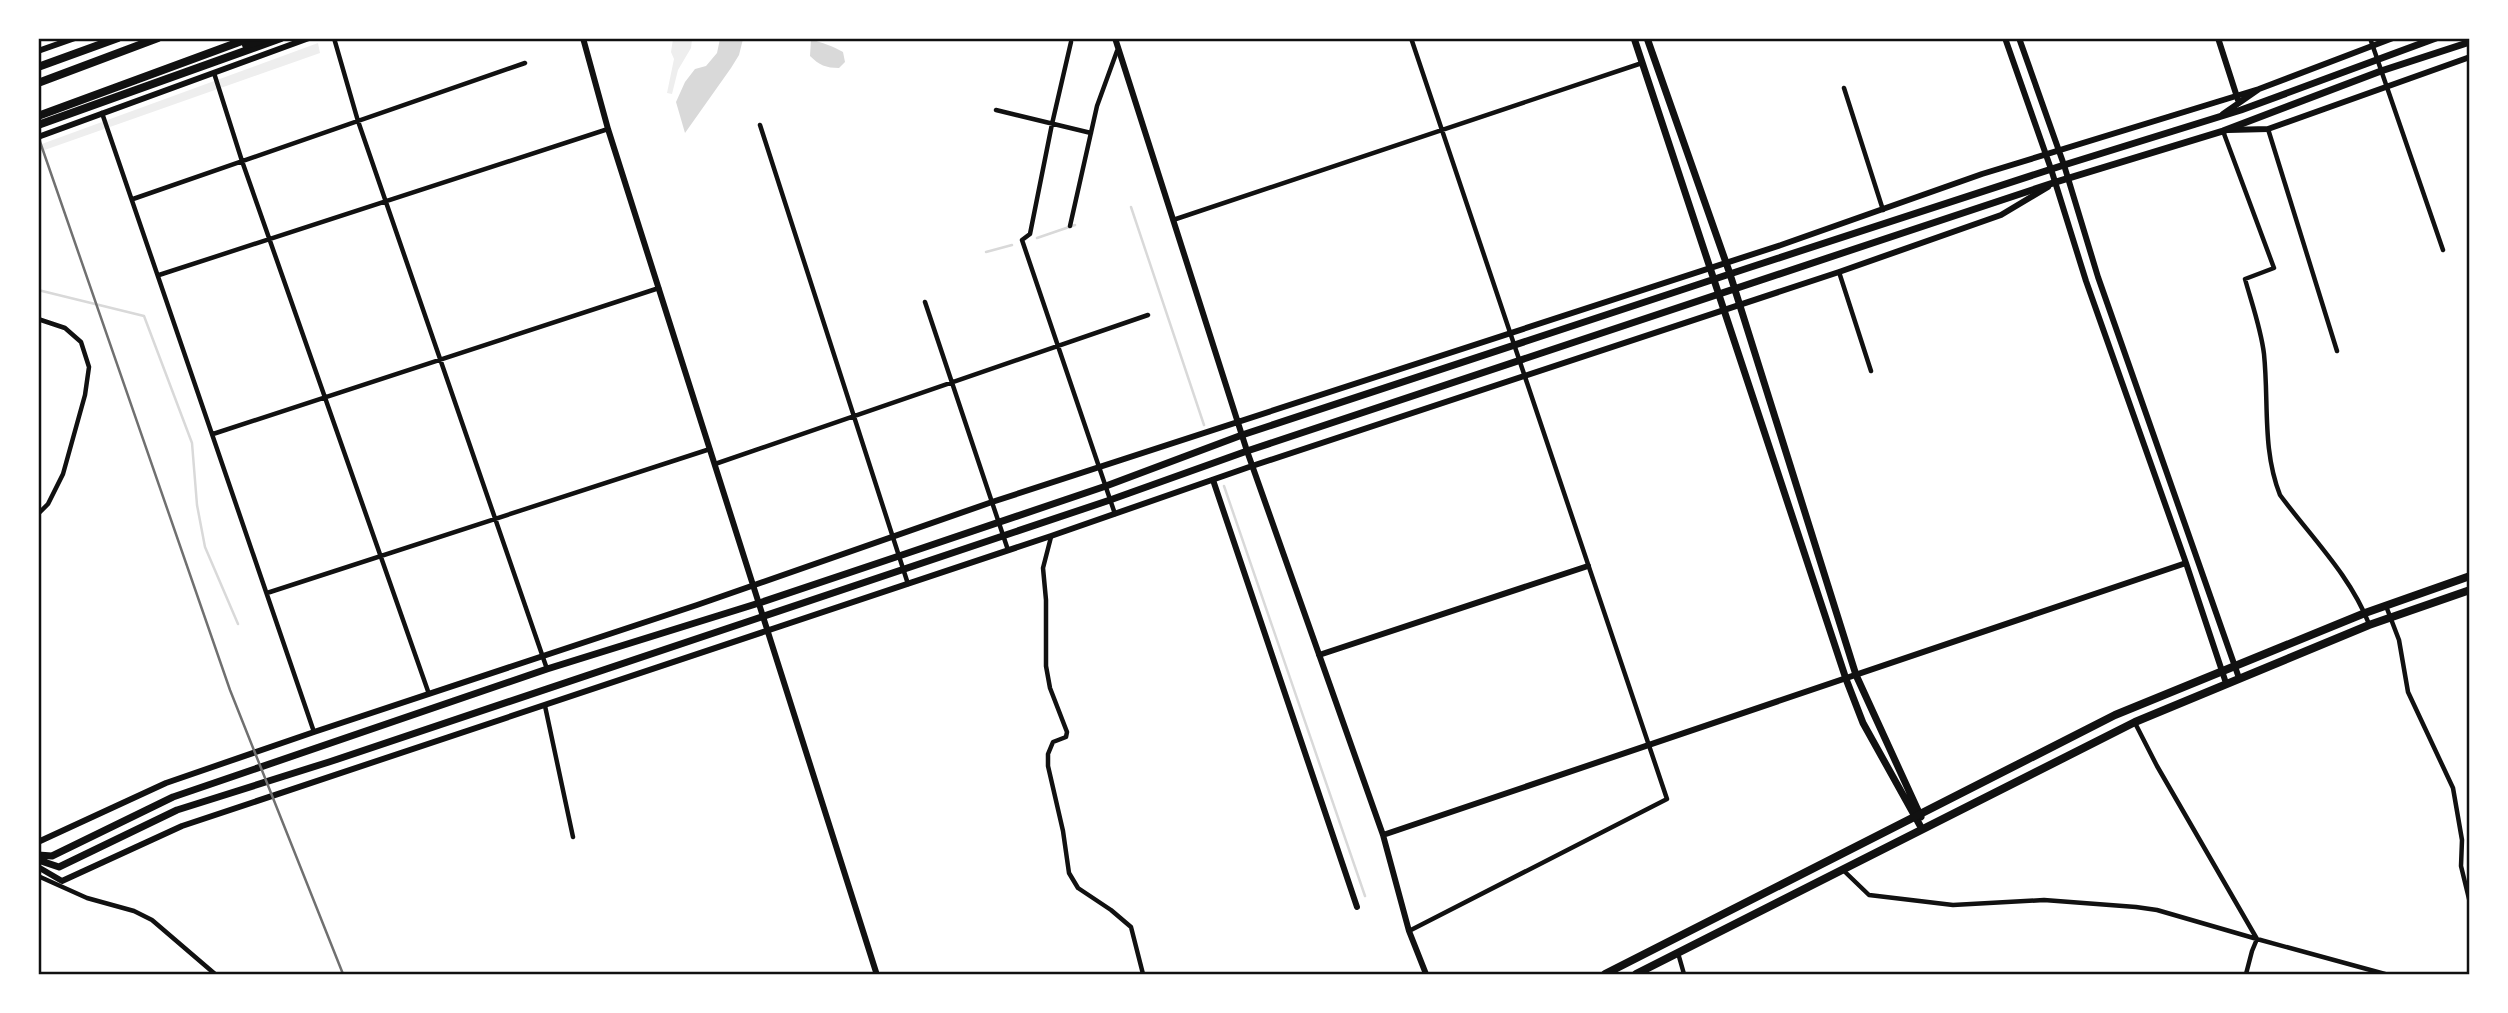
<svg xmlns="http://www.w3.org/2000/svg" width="2508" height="1013" font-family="'PT Sans',sans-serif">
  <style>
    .green { fill: #eee }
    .water { fill: #d9d9d9 }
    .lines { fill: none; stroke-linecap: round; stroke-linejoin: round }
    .stream { stroke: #d9d9d9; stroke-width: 2.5 }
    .minor { stroke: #111; stroke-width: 4.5 }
    .tertiary { stroke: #111; stroke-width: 6 }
    .secondary { stroke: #111; stroke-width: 7 }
    .primary { stroke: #111; stroke-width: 8 }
    .trunk { stroke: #111; stroke-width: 8 }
    .rail { stroke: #707070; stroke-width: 2.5 }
    .neatline { fill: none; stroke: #111; stroke-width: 2.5 }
  </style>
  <rect width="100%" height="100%" fill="#fff"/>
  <!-- green -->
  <path class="green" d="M673,39H692L691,48L678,70L672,94L667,93L674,59L671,52Z
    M318,43L320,53L39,152V145Z"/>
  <!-- water -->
  <path class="water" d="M720,39H743L739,55L731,68L685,133L676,102L685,82L695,69L706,66L717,53Z
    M811,39C822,43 833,46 843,52L845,62L839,68C826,68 819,65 810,56Z"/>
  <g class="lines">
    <!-- stream -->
    <path class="stream" d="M1131,207L1204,425
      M1037,238L1075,225
      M986,252L1012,245
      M38,290L144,316L192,443L197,505L205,547L238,624
      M1224,486L1365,896"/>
    <!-- minor -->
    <path class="minor" d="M334,38L358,121L547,669
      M2370,38L2443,250
      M1071,42L1052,124L1030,234L1022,240L1115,514
      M214,73L242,161L429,694
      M1844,88L1883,210
      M996,110L1091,133
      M102,113L314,732
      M760,125L908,584
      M2268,129L2337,351
      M2223,131L2274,268L2245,279C2252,304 2261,329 2264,354C2269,403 2262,449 2280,495C2311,537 2350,575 2369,624
      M133,199L525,63
      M1173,220L1642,63
      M1070,226L1097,106L1117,51
      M1839,272L1871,371
      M159,275L608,129
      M925,302L1008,550
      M38,319L65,328L81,342L89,367L85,395L63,474L48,504L38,514
      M213,434L659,288
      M715,464L1148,315
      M1051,537L1043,568L1046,600V666L1050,688L1067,732L1066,737L1053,742L1048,754V766L1063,831L1069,873L1078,888L1111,910L1131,927L1143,974
      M267,593L710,449
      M2386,606L2399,640L2408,692L2453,788L2462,840L2461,866L2470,903
      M545,706L573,837
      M2135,723L2157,766L2257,939L2385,974
      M1843,870L1869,895L1953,905L2044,900L2136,907L2157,910L2257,939L2252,951L2246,974
      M38,876L87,898L134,911L152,920L215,974
      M1409,931L1667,799L1411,38
      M1678,953L1684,974"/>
    <!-- tertiary -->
    <path class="tertiary" d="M583,38L608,129L876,972
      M1115,38L1247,451L1383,835L1409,931L1426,974
      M2005,38L2051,169L2086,281L2186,563L2226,683
      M2019,38L2064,165L2098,277L2239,678
      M2218,38L2238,100
      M38,51L75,38
      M2223,114L2259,89L2393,38
      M2228,130L2268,129L2470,57
      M38,137L309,38
      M1213,480L1357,907
      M1319,655L1588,566
      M1383,835L2186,563
      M38,842L166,783L314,732L697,605L992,502L1781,245L1982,174L2259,89
      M38,867L62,881L182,826L1051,536L1252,466L1839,272L2001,215L2048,187"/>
    <!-- secondary -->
    <path class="secondary" d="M1634,38L1846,679L1863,723L1922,829
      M1647,38L1730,274L1856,675L1921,817
      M38,855L52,856L173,797L547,669L759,603L899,556L1106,486L1242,435L1748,268L2064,165L2241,110L2436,38
      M38,860L59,867L177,810L329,762L1110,500L1247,451L2056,182L2223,131L2381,71L2470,42"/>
    <!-- primary -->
    <path class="primary" d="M38,67L118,38
      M38,125L281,38"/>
    <!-- trunk -->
    <path class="trunk" d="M246,45L270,38
      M38,83L158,38
      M38,116L250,38
      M1605,974L2115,715L2365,613L2470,576
      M1636,974L2135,722L2369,625L2470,590"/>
    <!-- rail -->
    <path class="rail" d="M38,136L230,690L343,974"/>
  </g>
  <!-- border -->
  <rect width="2508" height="1013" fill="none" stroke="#ffffff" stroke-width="80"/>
  <rect x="40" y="40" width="2428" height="933" class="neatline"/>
</svg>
